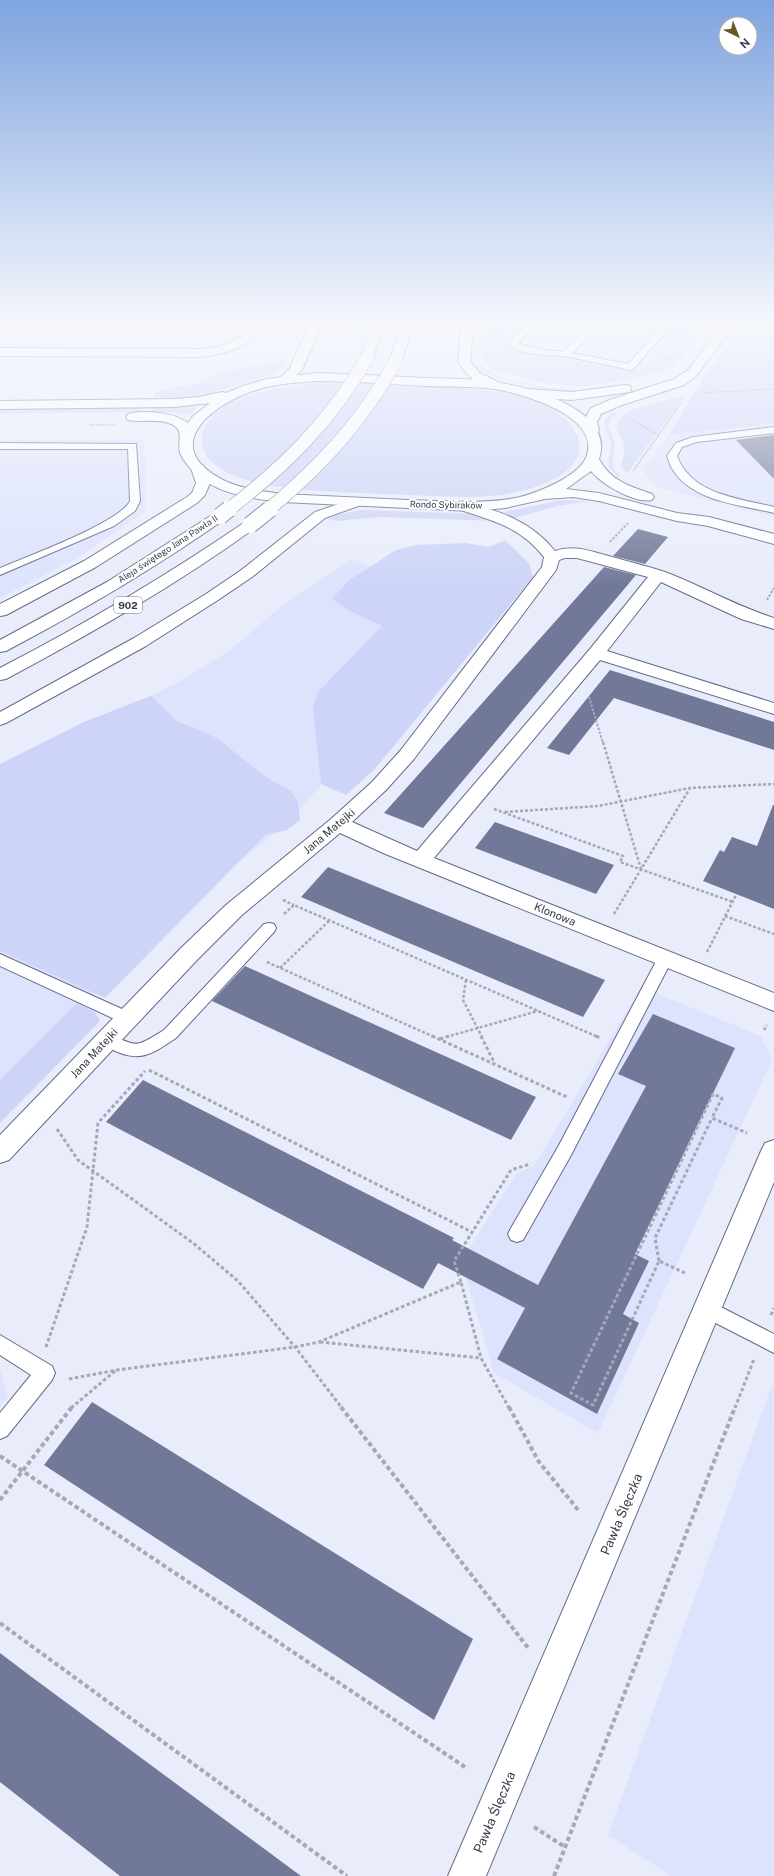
<svg xmlns="http://www.w3.org/2000/svg" width="774" height="1876" font-family="'Public Sans',sans-serif">
  <style>
    .built { fill: #dde3fc }
    .green { fill: #cdd4f7 }
    .building { fill: #727998 }
    .lines { fill: none; stroke-linecap: round; stroke-linejoin: round }
    .lane-casing { stroke: #646a89; stroke-width: 2 }
    .street-casing { stroke: #646a89; stroke-width: 2 }
    .secondary-casing { stroke: #646a89; stroke-width: 2 }
    .primary-casing { stroke: #646a89; stroke-width: 2 }
    .path-far4 { stroke: #a5a9b7; stroke-width: 1.5; stroke-dasharray: 2 1; stroke-linecap: butt }
    .path-far3 { stroke: #a5a9b7; stroke-width: 2; stroke-dasharray: 2.5 1.5; stroke-linecap: butt }
    .path-far2 { stroke: #a5a9b7; stroke-width: 2.5; stroke-dasharray: 3 2; stroke-linecap: butt }
    .path-far1 { stroke: #a5a9b7; stroke-width: 3; stroke-dasharray: 3.5 2.5; stroke-linecap: butt }
    .path { stroke: #a5a9b7; stroke-width: 4; stroke-dasharray: 4.5 3; stroke-linecap: butt }
    .lane { fill: #fff; fill-rule: evenodd }
    .street { fill: #fff; fill-rule: evenodd }
    .secondary { fill: #fff; fill-rule: evenodd }
    .primary { fill: #fff; fill-rule: evenodd }
    .primary-bridge-far1-casing { stroke: #646a89; stroke-width: 14; stroke-linecap: butt }
    .primary-bridge-casing { stroke: #646a89; stroke-width: 18; stroke-linecap: butt }
    .primary-bridge-far1 { stroke: #fff; stroke-width: 13 }
    .primary-bridge { stroke: #fff; stroke-width: 16 }
    .labels { text-anchor: middle; stroke-width: 4; stroke-linejoin: round; paint-order: stroke }
    .far-street-label { font-size: 9px; fill: #383b49; stroke: #fff }
    .shield { fill: #fff; stroke: #747680; stroke-width: 1 }
    .shield-label { font-size: 10px; font-weight: bold; fill: #383b49 }
    .street-label { font-size: 11px; fill: #383b49; stroke: #fff }
    .near-street-label { font-size: 13px; fill: #383b49; stroke: #fff }
  </style>
  <rect width="100%" height="100%" fill="#e9edfb"/>
  <!-- built -->
  <path class="built" d="M493,325H708L699,338L666,366L631,375L493,350Z
    M774,423V517L656,487L642,470L669,435Z
    M145,439V512L78,558L0,598V440Z
    M351,559L486,603L286,824L168,919L99,991L0,1088V764L84,722L151,696L186,678L230,650L282,606Z
    M641,987L761,1036L772,1060L598,1433L494,1373L461,1261L516,1174L535,1165Z
    M0,1370L8,1396L0,1406Z
    M773,1382L774,1876H671L608,1835Z"/>
  <!-- green -->
  <path class="green" d="M482,325H511L512,326L506,329L507,331H518L509,340C508,347 513,349 519,351L606,366L605,368L610,369L612,367C623,369 638,374 648,367C652,364 655,358 659,354L671,356L678,346L662,343L678,326L688,325L695,328L689,348L677,362L670,368L645,376L588,386H577L544,383L495,370L486,364L481,356Z
    M739,330L774,332V423L669,435L701,381Z
    M280,361H290L274,373L209,394L154,400L156,391L198,383L222,372Z
    M479,366C486,366 491,374 498,376C518,384 554,390 576,389L577,391C554,392 494,384 479,366Z
    M311,383C343,383 374,385 405,386C450,388 541,385 571,425C578,434 581,442 579,453C573,473 547,483 529,489C491,500 452,497 412,495C376,494 340,492 304,490C275,487 198,479 202,436C204,420 220,408 234,401C258,390 285,387 311,383Z
    M684,397L627,473L621,466C622,460 625,454 624,447C624,438 615,431 617,422C631,405 663,400 684,397Z
    M198,407L189,415L171,412H151V408Z
    M141,408L140,412L0,414V409Z
    M613,412L617,414L610,419L608,426L615,444L612,465L615,471L620,476L618,477L609,467C608,460 611,454 611,447C611,432 595,424 613,412Z
    M561,500L588,501L558,506L514,518L504,512Z
    M361,510L476,514L499,521L379,517L336,521L328,519L340,514Z
    M505,540L529,563L533,577L374,770L346,795L321,784L313,709L317,693L382,626L352,612L332,599L348,581L396,550L416,545L466,543L489,547Z
    M151,696L177,721L217,738L267,778L291,791L298,802L300,820L287,830L265,835L105,998L0,951V764L84,722Z
    M77,1003L95,1012L100,1021L0,1123V1080Z"/>
  <!-- building -->
  <path class="building" d="M774,435V479L736,440Z
    M638,529L668,537L645,564L613,556Z
    M604,567L636,575L423,828L384,813Z
    M610,670L774,722V750L614,698L569,755L547,748Z
    M773,805H774V909L703,881L720,850L724,852L732,837L757,846Z
    M495,822L553,843L614,865L596,894L475,848Z
    M328,867L532,950L605,980L583,1017L301,897Z
    M245,966L311,996L536,1097L511,1140L212,1001Z
    M653,1014L735,1048L635,1254L649,1261L623,1314L639,1323L597,1414L497,1359L525,1308L438,1263L423,1289L106,1122L143,1080L454,1238L452,1240L538,1285L646,1086L618,1074Z
    M92,1402L473,1639L434,1720L44,1465Z
    M0,1653L29,1675L301,1876H120L0,1782Z"/>
  <g class="lines">
    <!-- lane casing -->
    <g class="lane-casing">
      <path id="lane" d="M526,325H534L520,341L519,344L549,351H564L593,325H601L572,353L628,364L658,331L635,327L634,325L662,326L664,325H672L633,369L630,370C609,365 589,361 568,357C553,354 523,357 511,345L513,338Z
        M774,427V433L697,442L682,447L677,456C692,495 738,498 774,507V513C742,505 693,502 673,470C670,466 669,461 667,456L676,443L693,437Z
        M0,443L136,444L140,501L135,511L114,526L0,575V568C26,557 119,523 130,501L128,449H0Z
        M269,923L274,924L276,928L274,932L176,1038C152,1054 141,1063 113,1050C107,1047 101,1046 98,1040L100,1035L106,1034C139,1045 132,1050 164,1030L264,924Z
        M665,952L670,954L673,958L570,1157L523,1240L517,1242L511,1240L508,1234L511,1228L558,1147L660,954Z
        M0,954L133,1014L135,1018L133,1022L127,1024L121,1022L0,966Z
        M707,1300L774,1334V1353L700,1315L697,1309L700,1303Z
        M0,1335L52,1366L55,1373L52,1380L7,1436L0,1439V1413L31,1375L0,1355Z"/>
    </g>
    <!-- street casing -->
    <g class="street-casing">
      <path id="street" d="M244,325H256L258,330C245,350 225,353 203,357L0,356V348L203,349C219,347 237,344 246,330Z
        M723,325H735L696,376L684,385L622,405L601,414L597,422L599,430L597,433H587L583,422L591,408L612,399L674,379L688,370Z
        M625,385L630,386L631,389L630,392L572,400L528,397L523,396L522,393L523,390L528,389L572,392Z
        M463,502C498,510 531,521 555,551C574,544 593,552 612,557C629,562 647,566 665,572C702,586 736,606 774,618V629L741,619L661,582L607,651L774,703V714L600,660L434,858L774,993V1011L383,853L340,833L242,915L197,960L9,1160L0,1163V1135L181,948L226,905L331,819L372,782L400,751L542,567L544,557C519,526 493,521 458,509L456,506L458,503ZM565,558H577L648,577L590,649L417,851L352,822L386,790L414,759L556,570L559,560Z
        M774,1140V1182L486,1876H448L761,1151L765,1143Z"/>
    </g>
    <!-- secondary casing -->
    <g class="secondary-casing">
      <path id="secondary" d="M316,373C353,374 389,376 425,378C448,379 472,378 495,382C530,387 616,410 599,459C611,481 629,486 652,494L654,497L652,500C635,504 601,484 591,471L566,489L599,493L677,513L709,517L774,534V544L708,526L677,521L599,501L573,497L545,499L505,508L472,511L282,502C245,498 201,492 181,455C176,447 184,434 176,427C163,417 143,423 128,420L126,417L128,414C145,410 173,412 188,423L193,416L210,403L174,407L0,409V401L174,399L199,397L222,392L226,393L243,386L266,379ZM316,381C353,381 389,384 426,386C448,387 472,386 495,389C523,394 603,416 586,458C577,477 539,492 520,497C483,505 445,501 407,500C366,498 324,496 282,494C262,491 241,489 223,480C161,448 207,408 250,392C271,384 294,383 316,381Z"/>
    </g>
    <!-- primary casing -->
    <g class="primary-casing">
      <path id="primary" d="M309,325H321L302,370L288,383H280L278,380L290,368Z
        M371,325H383L373,358L371,361H363L361,358Z
        M401,325H413L402,360L400,363H392L390,360Z
        M461,325H473L470,362L480,373L498,382L499,385L498,388C482,392 466,374 458,362Z
        M198,464L203,465L210,483L205,495L197,503L96,567L6,615L0,616V604L84,561L187,497L192,493L196,483L191,468L193,465Z
        M356,498L361,499L363,502L361,505L325,518L252,577L218,600L146,646L6,723L0,725V712L134,638L206,594L240,571L315,512Z
        M220,512L225,513L227,516L225,519C155,568 82,611 6,651L0,652V640L107,582L215,513Z
        M250,520L255,522L258,525L255,528C176,585 92,633 6,679L0,680V668C85,624 166,576 245,522Z"/>
    </g>
    <!-- path-far4 -->
    <path class="path-far4" d="M183,333L187,325
      M270,339L286,325
      M701,393L774,389
      M631,419L658,435
      M90,425H115
      M633,471L682,402"/>
    <!-- path-far3 -->
    <path class="path-far3" d="M610,542L628,523
      M767,600L774,588
      M589,697L603,743"/>
    <!-- path-far2 -->
    <path class="path-far2" d="M603,742L641,869
      M494,809L623,856L620,862L733,902
      M505,812L598,806L690,788L774,784
      M283,900L294,905
      M284,914L294,905L598,1037
      M614,914L690,788
      M725,916L774,934
      M707,952L736,895
      M267,962L434,1037
      M280,968L329,921
      M466,980L463,1000L482,1037
      M764,1030L767,1025
      M446,1037L538,1011"/>
    <!-- path-far1 -->
    <path class="path-far1" d="M432,1036L567,1097
      M481,1036L495,1064
      M596,1036L600,1038
      M440,1039L449,1036
      M149,1070L472,1232
      M57,1129L78,1160L193,1243L238,1281L295,1347L342,1408
      M659,1261L655,1238L712,1118
      M685,1273L659,1261L593,1405L571,1393L713,1094L722,1098L712,1118L747,1133
      M461,1282L454,1261L511,1170L530,1164
      M771,1315L774,1308
      M320,1342L481,1358
      M46,1347L87,1227L98,1123L145,1071
      M69,1379L117,1370L295,1347L319,1342L461,1282L481,1358L509,1408
      M71,1408L115,1371
      M735,1408L754,1359"/>
    <!-- path -->
    <path class="path" d="M341,1407L529,1649
      M509,1407L539,1462L579,1511
      M0,1456L465,1767
      M0,1500L72,1407
      M0,1623L347,1876
      M534,1827L565,1847
      M554,1876L735,1407"/>
    <!-- lane -->
    <use href="#lane" class="lane"/>
    <!-- street -->
    <use href="#street" class="street"/>
    <!-- secondary -->
    <use href="#secondary" class="secondary"/>
    <!-- primary -->
    <use href="#primary" class="primary"/>
    <!-- primary-bridge-far1 casing -->
    <g class="primary-bridge-far1-casing">
      <path id="primary-bridge-far1" d="M228,510C285,466 331,421 367,358
        M268,510C320,467 364,420 396,360"/>
    </g>
    <!-- primary-bridge casing -->
    <g class="primary-bridge-casing">
      <path id="primary-bridge" d="M220,516L229,509
        M250,525L270,509"/>
    </g>
    <!-- primary-bridge-far1 -->
    <use href="#primary-bridge-far1" class="primary-bridge-far1"/>
    <!-- primary-bridge -->
    <use href="#primary-bridge" class="primary-bridge"/>
  </g>
  <!-- sky -->
  <linearGradient id="sky" x2="0" y2="1"><stop stop-color="#7fa4de"/><stop offset="0.55" stop-color="#f5f7fd"/><stop offset="1" stop-color="#f5f7fd" stop-opacity="0"/></linearGradient>
  <rect width="774" height="587" fill="url(#sky)"/>
  <g class="labels">
    <!-- far-street labels -->
    <g class="far-street-label">
      <text transform="translate(446 505) rotate(1)" y="3">Rondo Sybiraków</text>
      <text transform="translate(168 549) rotate(-33)" y="3">Aleja świętego Jana Pawła II</text>
    </g>
    <!-- shield labels -->
    <rect class="shield" x="114" y="597" width="28" height="16" rx="3"/>
    <g class="shield-label">
      <text x="128" y="609">902</text>
    </g>
    <!-- street labels -->
    <g class="street-label">
      <text transform="translate(329 831) rotate(-40)" y="4">Jana Matejki</text>
      <text transform="translate(555 914) rotate(22)" y="4">Klonowa</text>
      <text transform="translate(94 1053) rotate(-47)" y="4">Jana Matejki</text>
    </g>
    <!-- near-street labels -->
    <g class="near-street-label">
      <text transform="translate(621 1514) rotate(-67)" y="5">Pawła Ślęczka</text>
      <text transform="translate(494 1812) rotate(-67)" y="5">Pawła Ślęczka</text>
    </g>
  </g>
  <!-- north arrow -->
  <g transform="translate(738 36) rotate(137)"><circle r="19" fill="#ffffff" stroke="#afb1b6"/>
  <path d="M0-3L7 15L0 10L-7 15Z" fill="#665926"/>
  <text y="-6" font-size="11" font-weight="bold" text-anchor="middle" fill="#383b49">N</text>
  </g>
</svg>
